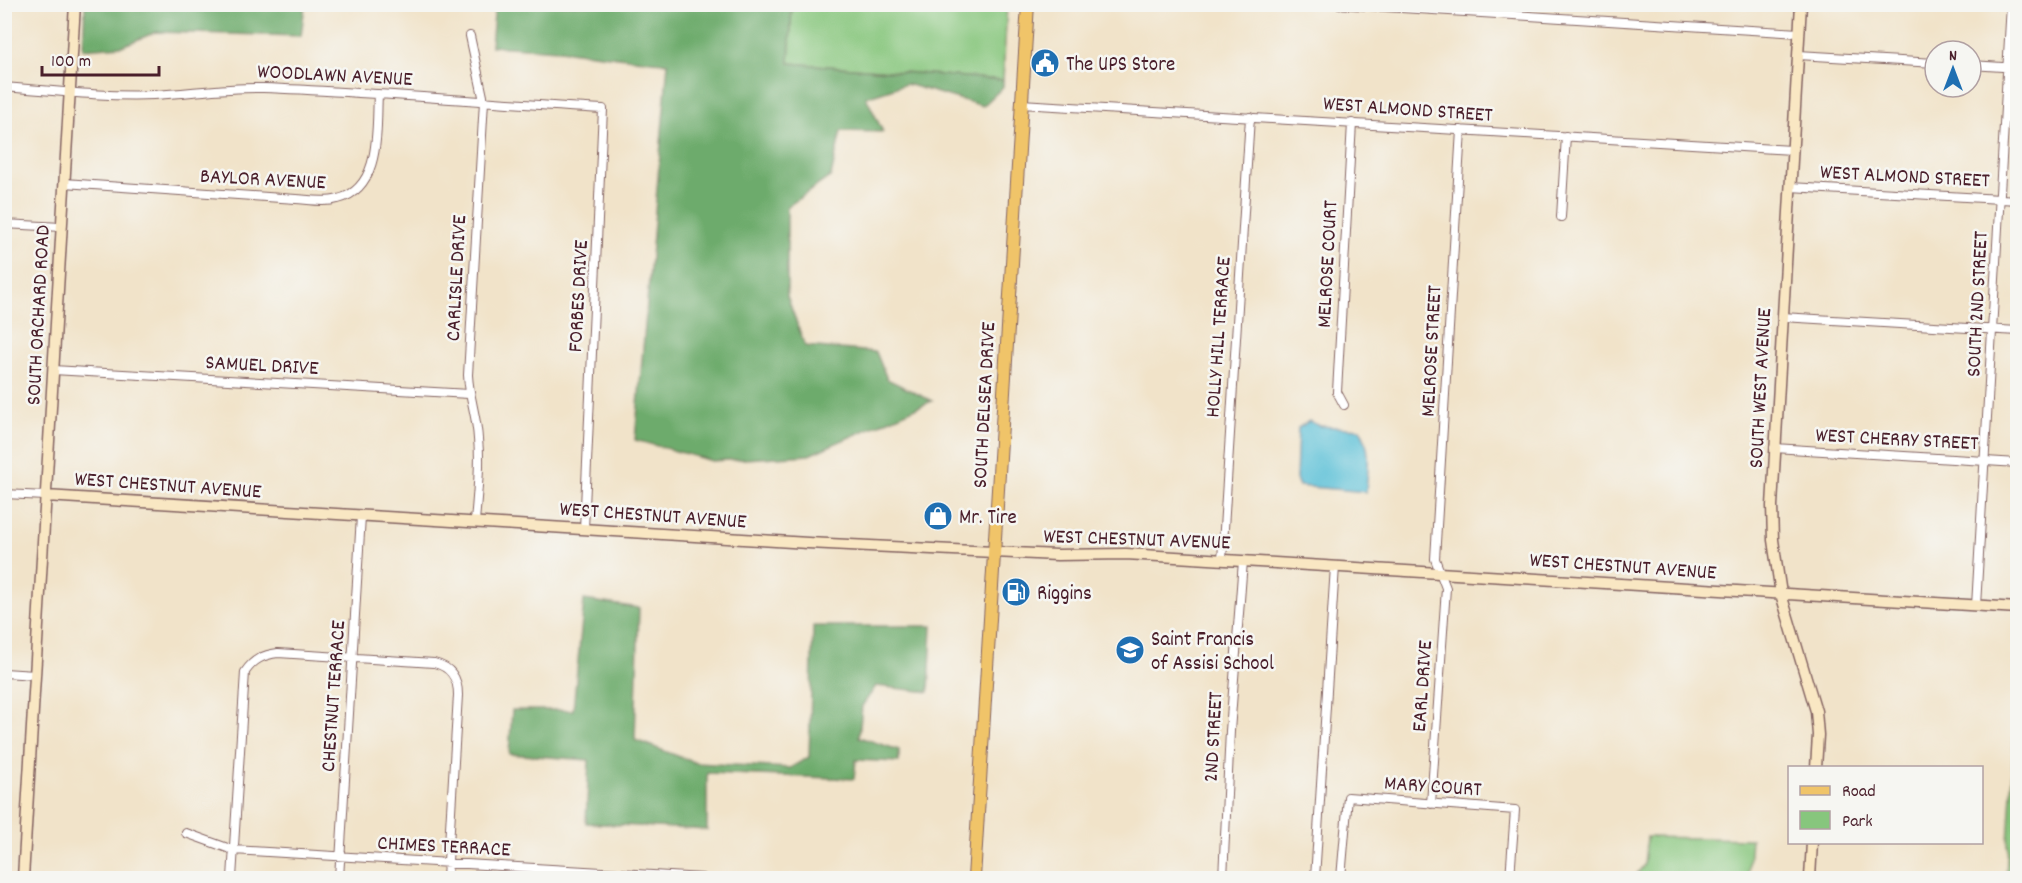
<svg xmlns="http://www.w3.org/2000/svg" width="2022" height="883" font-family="Dekko,sans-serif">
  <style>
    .green { fill: #87c67d; stroke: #687254; stroke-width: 1.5 }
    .forest { fill: #6dab6c; stroke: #5c654c; stroke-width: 1.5 }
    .water { fill: #59bfd7; stroke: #526f81; stroke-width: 1.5 }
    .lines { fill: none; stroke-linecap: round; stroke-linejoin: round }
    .street-casing { stroke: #846462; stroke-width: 10 }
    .secondary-casing { stroke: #846462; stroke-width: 13 }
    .primary-casing { stroke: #846462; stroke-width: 14 }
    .street { stroke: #fff; stroke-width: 8 }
    .secondary { stroke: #f9e7c3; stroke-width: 10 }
    .primary { stroke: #f0c469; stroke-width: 12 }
    .labels { text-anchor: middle; stroke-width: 5; stroke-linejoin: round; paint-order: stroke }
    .poi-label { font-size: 21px; fill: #4a1f2b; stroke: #f6f6f2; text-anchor: start }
    .street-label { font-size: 21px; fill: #4a1f2b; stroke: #f6f6f2 }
  </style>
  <rect width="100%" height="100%" fill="#f6f6f2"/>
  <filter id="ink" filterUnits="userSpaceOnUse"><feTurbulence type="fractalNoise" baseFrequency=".0167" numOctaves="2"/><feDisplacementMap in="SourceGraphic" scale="12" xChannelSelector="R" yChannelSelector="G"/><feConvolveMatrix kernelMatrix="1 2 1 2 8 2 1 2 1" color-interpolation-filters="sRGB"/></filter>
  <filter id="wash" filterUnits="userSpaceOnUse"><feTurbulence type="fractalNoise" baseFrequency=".008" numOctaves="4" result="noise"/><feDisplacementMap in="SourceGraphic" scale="24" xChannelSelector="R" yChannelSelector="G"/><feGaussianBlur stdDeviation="1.35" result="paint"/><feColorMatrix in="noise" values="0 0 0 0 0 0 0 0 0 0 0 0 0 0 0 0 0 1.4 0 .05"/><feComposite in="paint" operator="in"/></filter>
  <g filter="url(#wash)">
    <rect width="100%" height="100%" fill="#f1e3c9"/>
    <!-- green -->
    <path class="green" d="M792,5H1007L1003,80L789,63Z
      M2017,691V878H2006Z
      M1647,837L1751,839L1748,878H1634L1644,865Z"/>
    <!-- forest -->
    <path class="forest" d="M85,5V4L305,5L301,36L156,32L122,46L83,49Z
      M495,5H792L789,63L1003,80V87L983,106L906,84L866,97L883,132L841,131L831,176L787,207V296L805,346L876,352L887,379L932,401L809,455L712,461L635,440L668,63L559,50L491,46Z
      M584,600L639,608L635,740L696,763L790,768L809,757L813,626H932L929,692L876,686L862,706L859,737L899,750V762L856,760L854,779L707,773V830L586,823L589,760L509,754L512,710H573Z"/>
    <!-- water -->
    <path class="water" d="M1309,421L1320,426L1360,429C1372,449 1368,469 1366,492L1299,486L1296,479L1298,428Z"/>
  </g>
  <g filter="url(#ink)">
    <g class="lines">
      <!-- street casing -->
      <g class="street-casing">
        <path id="street" d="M1337,4L1799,33
          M470,36L484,101L468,375C469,397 477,417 478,439C481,466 477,495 475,522
          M1798,55L1935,63
          M1971,65L2018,68
          M4,87C54,91 104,97 154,95C191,93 226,87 263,88C377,92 490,103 603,109L584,529
          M1021,104L1792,150
          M64,183L296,199C310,200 325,203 338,199C382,188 376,128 378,94
          M1790,187L2018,200
          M1561,217L1566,136
          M4,224L62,227
          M1782,317L2018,331
          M53,370L469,394
          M1344,405L1337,392L1352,123
          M1774,448L2018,463
          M4,494L46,496
          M1222,560L1250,117
          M1976,606L2011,4
          M4,673L35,675
          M1431,804L1446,588L1435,559L1461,130
          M186,833L233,850L703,878
          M232,878L245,672C254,659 263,655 278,653L434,663C451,667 458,678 458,695L447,878
          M339,878L361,516
          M1223,878L1230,731L1243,561
          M1315,878L1335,566
          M1341,878L1348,797L1515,810L1510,878"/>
      </g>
      <!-- secondary casing -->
      <g class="secondary-casing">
        <path id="secondary" d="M1801,4L1772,506L1773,540L1781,594L1816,711L1818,735L1816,768
          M46,496L808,543L1057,555L1126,554L2018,608
          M23,878L75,4
          M1810,878L1812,842"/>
      </g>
      <!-- primary casing -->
      <g class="primary-casing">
        <path id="primary" d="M974,878L1028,4"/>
      </g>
      <!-- street -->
      <use href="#street" class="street"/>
      <!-- secondary -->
      <use href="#secondary" class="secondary"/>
      <!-- primary -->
      <use href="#primary" class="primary"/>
    </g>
  </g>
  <!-- icons -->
  <defs>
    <g id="civic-disc" transform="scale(1.5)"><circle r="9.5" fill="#1f6fb2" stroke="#f6f6f2"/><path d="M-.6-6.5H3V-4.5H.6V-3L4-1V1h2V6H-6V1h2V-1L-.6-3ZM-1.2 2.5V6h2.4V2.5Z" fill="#fff"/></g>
    <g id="shop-disc" transform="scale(1.5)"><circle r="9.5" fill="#1f6fb2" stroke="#f6f6f2"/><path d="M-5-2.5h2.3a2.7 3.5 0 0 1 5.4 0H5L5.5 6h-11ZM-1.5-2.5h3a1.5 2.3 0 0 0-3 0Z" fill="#fff"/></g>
    <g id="fuel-disc" transform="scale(1.5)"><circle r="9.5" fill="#1f6fb2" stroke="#f6f6f2"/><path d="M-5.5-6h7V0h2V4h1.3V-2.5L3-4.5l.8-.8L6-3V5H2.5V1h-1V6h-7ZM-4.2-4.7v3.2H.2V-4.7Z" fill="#fff"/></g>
    <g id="school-disc" transform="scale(1.5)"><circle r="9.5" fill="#1f6fb2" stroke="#f6f6f2"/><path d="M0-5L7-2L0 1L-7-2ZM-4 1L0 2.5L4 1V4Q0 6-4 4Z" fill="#fff"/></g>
  </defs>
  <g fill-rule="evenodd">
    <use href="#civic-disc" x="1045" y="63"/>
    <use href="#shop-disc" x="938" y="516"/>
    <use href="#fuel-disc" x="1016" y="592"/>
    <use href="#school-disc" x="1130" y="650"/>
  </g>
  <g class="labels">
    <!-- poi labels -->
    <g class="poi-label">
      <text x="1066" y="70">The UPS Store</text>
      <text x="959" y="523">Mr. Tire</text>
      <text x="1037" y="599">Riggins</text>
      <text x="1151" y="645">Saint Francis<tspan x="1151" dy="24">of Assisi School</tspan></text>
    </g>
    <!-- street labels -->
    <g class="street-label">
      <text transform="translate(335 74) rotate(3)" y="7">WOODLAWN AVENUE</text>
      <text transform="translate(1408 108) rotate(4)" y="7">WEST ALMOND STREET</text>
      <text transform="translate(1905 175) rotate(3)" y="7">WEST ALMOND STREET</text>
      <text transform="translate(263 178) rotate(3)" y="7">BAYLOR AVENUE</text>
      <text transform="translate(1326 264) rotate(-87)" y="7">MELROSE COURT</text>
      <text transform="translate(455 278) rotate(-87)" y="7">CARLISLE DRIVE</text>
      <text transform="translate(577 296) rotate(-87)" y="7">FORBES DRIVE</text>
      <text transform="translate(1976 304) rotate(-87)" y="7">SOUTH 2ND STREET</text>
      <text transform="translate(37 315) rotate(-87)" y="7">SOUTH ORCHARD ROAD</text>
      <text transform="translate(1217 337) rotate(-86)" y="7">HOLLY HILL TERRACE</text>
      <text transform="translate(1430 351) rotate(-87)" y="7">MELROSE STREET</text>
      <text transform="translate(262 364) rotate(3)" y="7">SAMUEL DRIVE</text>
      <text transform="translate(1759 388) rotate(-87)" y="7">SOUTH WEST AVENUE</text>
      <text transform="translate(983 405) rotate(-87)" y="7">SOUTH DELSEA DRIVE</text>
      <text transform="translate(1897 438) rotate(3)" y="7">WEST CHERRY STREET</text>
      <text transform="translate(168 484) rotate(4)" y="7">WEST CHESTNUT AVENUE</text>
      <text transform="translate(653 514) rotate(4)" y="7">WEST CHESTNUT AVENUE</text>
      <text transform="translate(1137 538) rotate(2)" y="7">WEST CHESTNUT AVENUE</text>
      <text transform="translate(1623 565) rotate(4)" y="7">WEST CHESTNUT AVENUE</text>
      <text transform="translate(1421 686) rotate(-86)" y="7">EARL DRIVE</text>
      <text transform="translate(332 696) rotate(-86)" y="7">CHESTNUT TERRACE</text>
      <text transform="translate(1212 737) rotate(-87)" y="7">2ND STREET</text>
      <text transform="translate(1433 785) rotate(4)" y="7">MARY COURT</text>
      <text transform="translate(444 845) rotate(3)" y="7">CHIMES TERRACE</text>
    </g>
  </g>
  <!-- margin -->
  <rect width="2022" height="883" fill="none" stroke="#f6f6f2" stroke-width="24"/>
  <!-- legend -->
  <rect x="1788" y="766" width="195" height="78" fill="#f6f6f2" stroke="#b1a0a2" stroke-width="1.5"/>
  <rect x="1800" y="786" width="30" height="9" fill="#f0c469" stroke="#b1a0a2" stroke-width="1.5"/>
  <text x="1842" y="796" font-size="18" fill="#4a1f2b">Road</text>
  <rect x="1800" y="811" width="30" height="18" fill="#87c67d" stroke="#b1a0a2" stroke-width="1.5"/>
  <text x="1842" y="826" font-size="18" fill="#4a1f2b">Park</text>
  <!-- north arrow -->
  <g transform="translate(1953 69)"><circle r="28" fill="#f6f6f2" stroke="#b1a0a2" stroke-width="1.5"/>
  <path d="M0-4.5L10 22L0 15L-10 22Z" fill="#1f6fb2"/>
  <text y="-9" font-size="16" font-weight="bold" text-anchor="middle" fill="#4a1f2b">N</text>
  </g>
  <!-- scale -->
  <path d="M42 66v9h117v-9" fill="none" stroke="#4a1f2b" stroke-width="3"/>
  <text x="51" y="66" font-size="18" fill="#4a1f2b" stroke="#f6f6f2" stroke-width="4.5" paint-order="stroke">100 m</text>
</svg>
